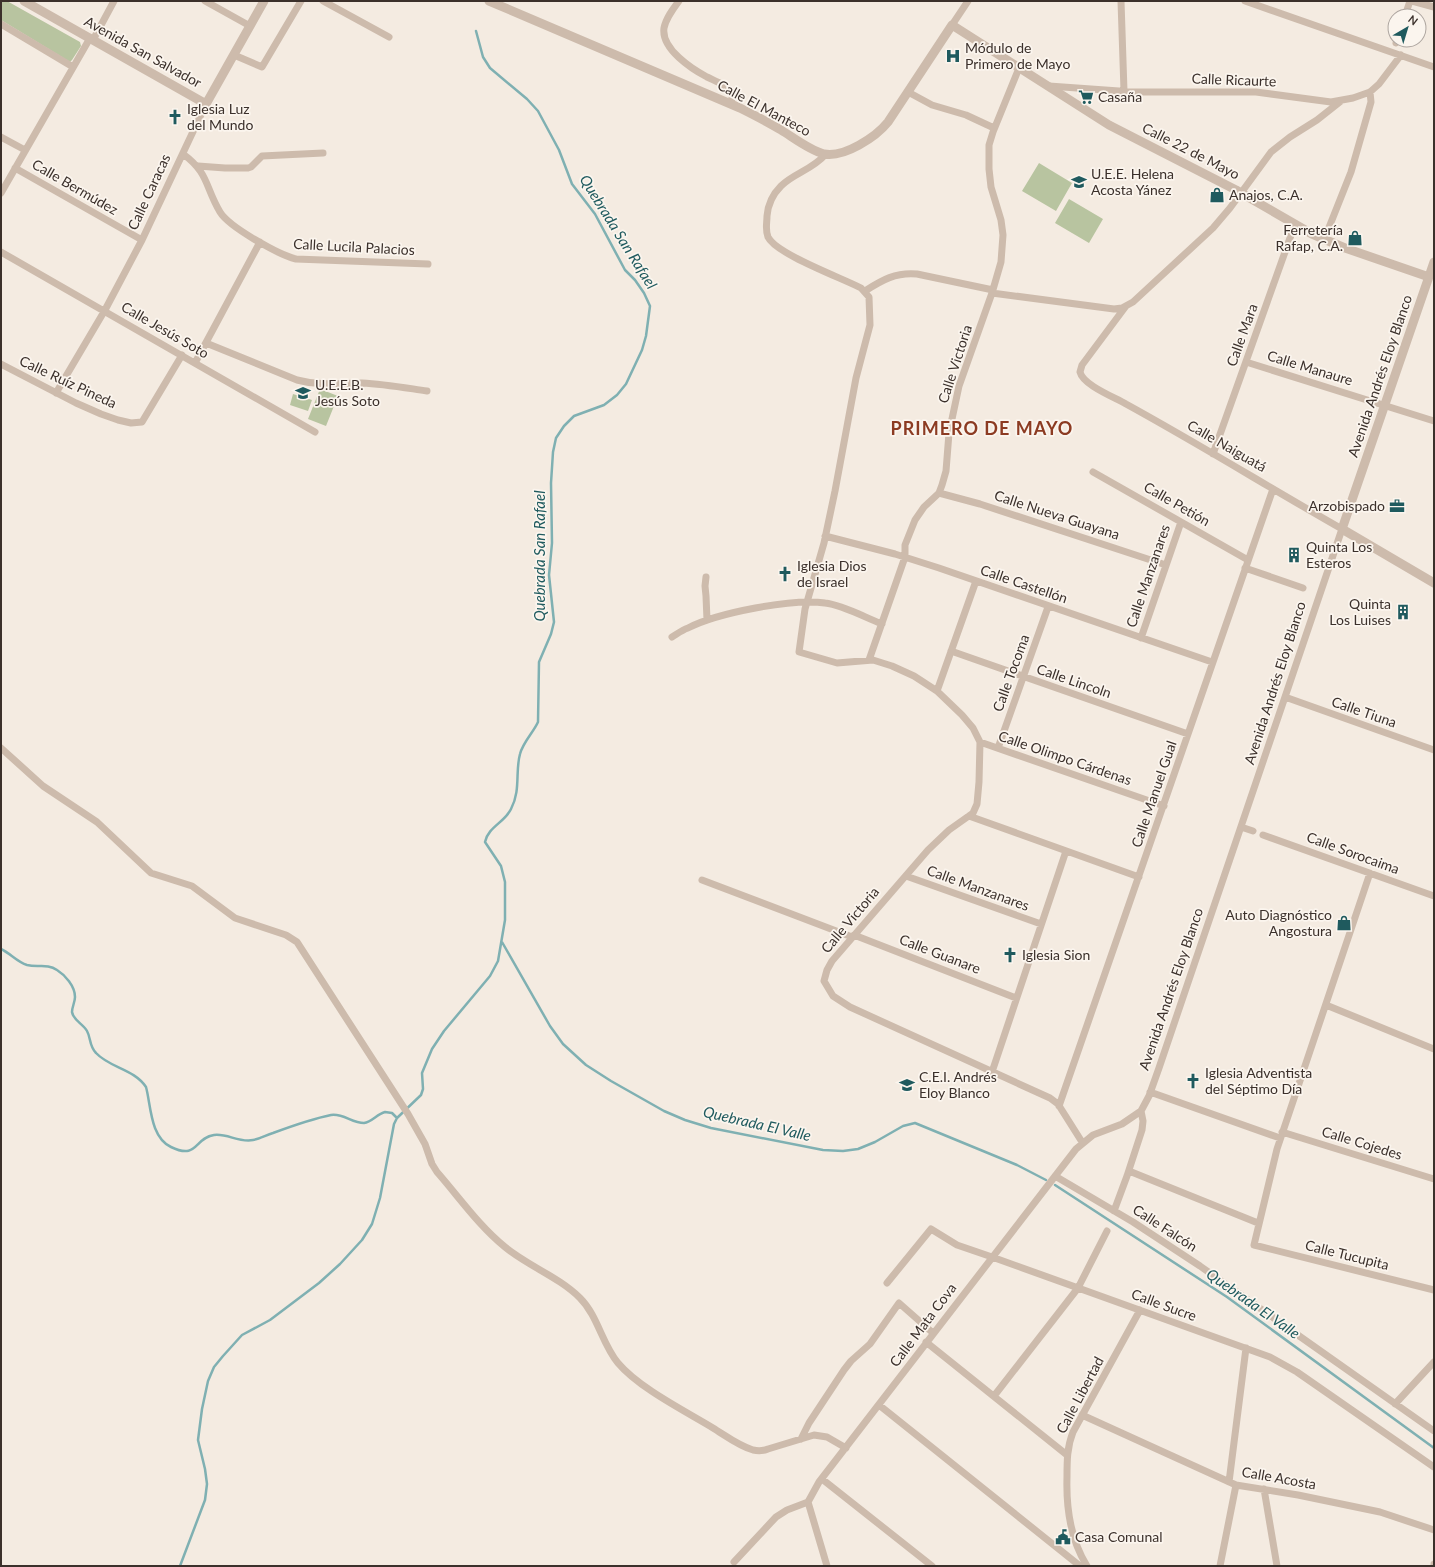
<svg xmlns="http://www.w3.org/2000/svg" width="1435" height="1567" font-family="Lato,sans-serif">
  <style>
    .green { fill: #b8c4a0 }
    .lines { fill: none; stroke-linecap: round; stroke-linejoin: round }
    .stream { stroke: #7fb0b2; stroke-width: 2.5 }
    .minor { stroke: #cdbbac; stroke-width: 7 }
    .tertiary { stroke: #cdbbac; stroke-width: 9 }
    .labels { text-anchor: middle; stroke-width: 3.5; stroke-linejoin: round; paint-order: stroke }
    .poi-label { font-size: 14px; fill: #3b302b; stroke: #fbf5ee; text-anchor: start }
    .street-label { font-size: 14px; fill: #3b302b; stroke: #fbf5ee }
    .water-label { font-size: 15px; font-style: italic; fill: #1f5a5e; stroke: #fbf5ee }
    .district-label { font-size: 18px; font-weight: bold; letter-spacing: 1px; fill: #8c3b22; stroke: #fbf5ee }
  </style>
  <rect width="100%" height="100%" fill="#f4ebe1"/>
  <!-- green -->
  <path class="green" d="M1,1H7L80,42L81,46L72,60L70,62L1,20Z
    M1039,163L1072,183L1056,211L1022,191Z
    M1069,199L1103,219L1089,243L1055,223Z
    M320,389L338,396L326,426L308,419Z
    M293,394L312,400L308,411L290,405Z"/>
  <g class="lines">
    <!-- stream -->
    <path class="stream" d="M502,942L550,1026L563,1044L586,1065L611,1081L664,1111L685,1120L711,1128L823,1150L843,1151L858,1149L875,1142L903,1126L915,1123L1017,1165L1046,1180
      M1,949C10,953 17,962 27,965C38,968 47,963 57,970C65,975 75,986 75,997C75,1002 72,1007 72,1012C73,1020 83,1024 87,1031C91,1038 89,1046 96,1053C110,1068 134,1069 146,1087C151,1105 150,1137 171,1147C198,1160 194,1138 214,1135C227,1133 239,1143 253,1140C260,1139 266,1135 273,1133C292,1126 311,1119 331,1115C343,1113 352,1123 364,1123C372,1122 377,1114 385,1112L392,1113L397,1118
      M1055,1185L1227,1297L1434,1448
      M180,1566L205,1500L207,1484L205,1469L198,1440L202,1409L208,1381L214,1367L223,1356L242,1335L270,1320L319,1283L340,1264L362,1240L372,1224L380,1198L394,1124L397,1118L421,1095L423,1089L422,1073L432,1049L444,1031L490,976L498,961L505,920V882L501,866L485,842C488,827 505,822 511,809C521,790 515,772 520,754C523,742 533,733 538,722L539,662L551,634L554,622L549,575L552,543L551,483L553,452L556,438L564,426L574,416L604,405L617,395L626,384L642,350L646,336L650,306L644,293L635,280L625,270L595,214L572,184L559,150L538,111L527,99L490,68L483,57L476,31"/>
    <!-- minor -->
    <path class="minor" d="M205,1L250,26
      M323,1L389,37
      M679,1C673,9 666,18 664,28C661,49 692,69 707,77C715,81 727,85 731,92C733,96 732,100 731,104
      M1121,1L1124,91
      M1245,1L1434,67
      M1412,1L1434,7
      M1405,16L1410,1
      M1,24L73,67
      M952,25L968,1
      M93,40L114,1
      M1396,43L1397,40
      M234,55L262,67L301,1
      M1049,86L1133,92H1256L1331,102L1353,98L1370,92L1379,84L1401,55
      M908,92L932,105L966,115L994,128
      M1,137L25,150
      M183,154C209,173 205,187 220,212C229,227 279,255 296,259L428,264
      M826,154C812,170 794,173 781,186C773,194 768,204 767,216C767,223 765,230 768,237C776,254 842,278 861,288L869,297L870,325L856,378L835,491L824,543L805,609L799,652L837,663L873,660L892,666L914,676L937,691L962,715L973,728L980,742L979,782L977,804L973,813L949,830L928,850L832,961L827,970L824,981L833,996L850,1007L1050,1098L1058,1104L1082,1142
      M198,166L225,168H248L251,167L262,156L323,153
      M15,168L142,240
      M1,193L90,38
      M1324,240L1351,172L1371,102L1370,92
      M1,252L315,432
      M865,291C882,280 896,272 917,274L993,290
      M992,293L1114,309L1122,308L1133,302L1213,228L1230,208L1271,152L1290,137L1317,120L1341,101
      M206,343L297,380C319,386 340,383 362,383C384,384 406,388 427,391
      M1246,362L1434,421
      M195,363L260,242
      M1,364L76,403L101,414L118,420L131,423L142,422L182,355
      M56,393L105,310L142,240L206,104
      M1213,454L1295,224
      M1093,472L1248,560
      M939,493L980,504L1166,565
      M825,536L895,554L939,568L1212,662
      M1245,568L1303,588
      M706,577L705,586L706,596L707,620
      M672,637C677,634 682,630 688,628C717,613 793,598 825,603C843,605 864,617 882,624
      M1141,638L1181,522
      M951,651L1188,734
      M869,660L905,557V545L915,520L924,507L939,493L942,485L946,471L949,433L959,386L992,293L1001,262L1003,235L1001,220L991,187L989,169V145L993,132L1019,68
      M937,691L976,581
      M1285,697L1434,750
      M980,742L1164,806
      M1,748L43,786L97,822L151,873L192,886L235,918L286,935L297,942L408,1114L425,1144L432,1164L437,1172C459,1197 479,1226 505,1247C528,1266 559,1277 580,1298C598,1316 602,1344 618,1363C639,1388 685,1411 713,1428C726,1436 739,1446 753,1450C758,1451 763,1451 768,1449L814,1435L827,1437L846,1448
      M998,748L1048,607
      M969,816L1139,877
      M1241,827L1253,831
      M1263,835L1434,896
      M1370,873L1277,1149L1254,1245L1434,1290
      M906,876L1041,924
      M702,880L852,937
      M854,935L1016,998
      M1326,1005L1434,1049
      M992,1072L1066,851
      M1150,1092L1280,1138
      M1059,1106C1131,901 1201,695 1273,489
      M1282,1132L1434,1179
      M1129,1171L1258,1223
      M1055,1176L1133,1222L1200,1266L1434,1431
      M1114,1211L1127,1176L1142,1130L1143,1121L1141,1111
      M887,1283L931,1229L957,1245L992,1257L1270,1357L1297,1372L1434,1467
      M926,1342L1067,1455
      M994,1396L1078,1288L1107,1231
      M1395,1404L1434,1362
      M879,1405L1080,1566
      M1082,1415L1236,1485L1298,1495L1380,1512L1434,1530
      M801,1439L809,1423L844,1370L851,1361L870,1344L899,1303L933,1333
      M822,1479L932,1566
      M1229,1482L1246,1348
      M1264,1489L1277,1566
      M808,1502L827,1566
      M734,1562L776,1517L787,1510L808,1502L819,1482L1076,1149L1093,1135L1122,1124L1141,1111L1149,1096L1159,1068L1342,529C1270,488 1199,444 1126,404C1114,397 1083,385 1080,372L1082,365L1126,306
      M1087,1566C1070,1539 1066,1509 1067,1477C1067,1461 1067,1447 1073,1432L1140,1310
      M1220,1566L1236,1485
      M1434,1566V1564"/>
    <!-- tertiary -->
    <path class="tertiary" d="M24,1L206,104L264,1
      M489,1L740,108C754,115 768,122 781,130C794,138 809,150 824,154C844,158 876,137 888,122L952,25L1109,125L1236,190L1312,234L1345,248L1429,277
      M1434,262L1342,529L1434,583"/>
  </g>
  <!-- icons -->
  <defs>
    <g id="hospital-bare" transform="scale(1.2)"><path d="M-5-5h3v3.5h4V-5h3V5h-3V1.5h-4V5h-3Z" fill="#1f5a5e" stroke="#fbf5ee" stroke-width="2.5" paint-order="stroke"/></g>
    <g id="supermarket-bare" transform="scale(1.2)"><path d="M-6-5.5h2.5l.6 2H6L4.5 2H-2.5L-4.4-4H-6ZM-1.5 3.2a1.3 1.3 0 1 0 .1 0ZM3 3.2a1.3 1.3 0 1 0 .1 0Z" fill="#1f5a5e" stroke="#fbf5ee" stroke-width="2.5" paint-order="stroke"/></g>
    <g id="church-bare" transform="scale(1.2)"><path d="M-1.2-6h2.4v3.5h3.3v2.4h-3.3V6h-2.4V-.1h-3.3v-2.4h3.3Z" fill="#1f5a5e" stroke="#fbf5ee" stroke-width="2.5" paint-order="stroke"/></g>
    <g id="school-bare" transform="scale(1.2)"><path d="M0-5L7-2L0 1L-7-2ZM-4 1L0 2.5L4 1V4Q0 6-4 4Z" fill="#1f5a5e" stroke="#fbf5ee" stroke-width="2.5" paint-order="stroke"/></g>
    <g id="shop-bare" transform="scale(1.2)"><path d="M-5-2.5h2.3a2.7 3.5 0 0 1 5.4 0H5L5.5 6h-11ZM-1.5-2.5h3a1.5 2.3 0 0 0-3 0Z" fill="#1f5a5e" stroke="#fbf5ee" stroke-width="2.5" paint-order="stroke"/></g>
    <g id="office-bare" transform="scale(1.2)"><path d="M-6-3h4V-5.5h4V-3h4V5H-6ZM-1-4.5V-3h2v-1.5ZM-6 0V1H6V0Z" fill="#1f5a5e" stroke="#fbf5ee" stroke-width="2.5" paint-order="stroke"/></g>
    <g id="building-bare" transform="scale(1.2)"><path d="M-4-6H4V6H1V3H-1V6H-4ZM-2.5-4.3h1.7v1.8h-1.7ZM.8-4.3h1.7v1.8H.8ZM-2.5-1h1.7V.8h-1.7ZM.8-1h1.7V.8H.8Z" fill="#1f5a5e" stroke="#fbf5ee" stroke-width="2.5" paint-order="stroke"/></g>
    <g id="civic-bare" transform="scale(1.2)"><path d="M-.6-6.5H3V-4.5H.6V-3L4-1V1h2V6H-6V1h2V-1L-.6-3ZM-1.2 2.5V6h2.4V2.5Z" fill="#1f5a5e" stroke="#fbf5ee" stroke-width="2.5" paint-order="stroke"/></g>
  </defs>
  <g fill-rule="evenodd">
    <use href="#hospital-bare" x="953" y="56"/>
    <use href="#supermarket-bare" x="1086" y="97"/>
    <use href="#church-bare" x="175" y="117"/>
    <use href="#school-bare" x="1079" y="182"/>
    <use href="#shop-bare" x="1217" y="195"/>
    <use href="#shop-bare" x="1355" y="238"/>
    <use href="#school-bare" x="303" y="393"/>
    <use href="#office-bare" x="1397" y="506"/>
    <use href="#building-bare" x="1294" y="555"/>
    <use href="#church-bare" x="785" y="574"/>
    <use href="#building-bare" x="1403" y="612"/>
    <use href="#shop-bare" x="1344" y="923"/>
    <use href="#church-bare" x="1010" y="955"/>
    <use href="#church-bare" x="1193" y="1081"/>
    <use href="#school-bare" x="907" y="1085"/>
    <use href="#civic-bare" x="1063" y="1537"/>
  </g>
  <g class="labels">
    <!-- poi labels -->
    <g class="poi-label">
      <text x="965" y="53">Módulo de<tspan x="965" dy="16">Primero de Mayo</tspan></text>
      <text x="1098" y="102">Casaña</text>
      <text x="187" y="114">Iglesia Luz<tspan x="187" dy="16">del Mundo</tspan></text>
      <text x="1091" y="179">U.E.E. Helena<tspan x="1091" dy="16">Acosta Yánez</tspan></text>
      <text x="1229" y="200">Anajos, C.A.</text>
      <text x="1343" y="235" text-anchor="end">Ferretería<tspan x="1343" dy="16">Rafap, C.A.</tspan></text>
      <text x="315" y="390">U.E.E.B.<tspan x="315" dy="16">Jesús Soto</tspan></text>
      <text x="1385" y="511" text-anchor="end">Arzobispado</text>
      <text x="1306" y="552">Quinta Los<tspan x="1306" dy="16">Esteros</tspan></text>
      <text x="797" y="571">Iglesia Dios<tspan x="797" dy="16">de Israel</tspan></text>
      <text x="1391" y="609" text-anchor="end">Quinta<tspan x="1391" dy="16">Los Luises</tspan></text>
      <text x="1332" y="920" text-anchor="end">Auto Diagnóstico<tspan x="1332" dy="16">Angostura</tspan></text>
      <text x="1022" y="960">Iglesia Sion</text>
      <text x="1205" y="1078">Iglesia Adventista<tspan x="1205" dy="16">del Séptimo Día</tspan></text>
      <text x="919" y="1082">C.E.I. Andrés<tspan x="919" dy="16">Eloy Blanco</tspan></text>
      <text x="1075" y="1542">Casa Comunal</text>
    </g>
    <!-- street labels -->
    <g class="street-label">
      <text transform="translate(143 52) rotate(29)" y="5">Avenida San Salvador</text>
      <text transform="translate(1234 80) rotate(2)" y="5">Calle Ricaurte</text>
      <text transform="translate(764 108) rotate(28)" y="5">Calle El Manteco</text>
      <text transform="translate(1191 151) rotate(27)" y="5">Calle 22 de Mayo</text>
      <text transform="translate(75 187) rotate(30)" y="5">Calle Bermúdez</text>
      <text transform="translate(149 192) rotate(-65)" y="5">Calle Caracas</text>
      <text transform="translate(354 247) rotate(3)" y="5">Calle Lucila Palacios</text>
      <text transform="translate(165 330) rotate(30)" y="5">Calle Jesús Soto</text>
      <text transform="translate(1242 335) rotate(-70)" y="5">Calle Mara</text>
      <text transform="translate(955 364) rotate(-72)" y="5">Calle Victoria</text>
      <text transform="translate(1310 368) rotate(17)" y="5">Calle Manaure</text>
      <text transform="translate(1380 376) rotate(-71)" y="5">Avenida Andrés Eloy Blanco</text>
      <text transform="translate(68 382) rotate(25)" y="5">Calle Ruíz Pineda</text>
      <text transform="translate(1227 446) rotate(30)" y="5">Calle Naiguatá</text>
      <text transform="translate(1177 504) rotate(30)" y="5">Calle Petión</text>
      <text transform="translate(1057 515) rotate(18)" y="5">Calle Nueva Guayana</text>
      <text transform="translate(1148 576) rotate(-71)" y="5">Calle Manzanares</text>
      <text transform="translate(1024 584) rotate(19)" y="5">Calle Castellón</text>
      <text transform="translate(1011 673) rotate(-70)" y="5">Calle Tocoma</text>
      <text transform="translate(1074 681) rotate(19)" y="5">Calle Lincoln</text>
      <text transform="translate(1275 683) rotate(-72)" y="5">Avenida Andrés Eloy Blanco</text>
      <text transform="translate(1364 712) rotate(19)" y="5">Calle Tiuna</text>
      <text transform="translate(1065 758) rotate(19)" y="5">Calle Olimpo Cárdenas</text>
      <text transform="translate(1154 794) rotate(-71)" y="5">Calle Manuel Gual</text>
      <text transform="translate(1353 853) rotate(20)" y="5">Calle Sorocaima</text>
      <text transform="translate(978 888) rotate(20)" y="5">Calle Manzanares</text>
      <text transform="translate(850 920) rotate(-50)" y="5">Calle Victoria</text>
      <text transform="translate(940 954) rotate(21)" y="5">Calle Guanare</text>
      <text transform="translate(1171 989) rotate(-71)" y="5">Avenida Andrés Eloy Blanco</text>
      <text transform="translate(1362 1143) rotate(17)" y="5">Calle Cojedes</text>
      <text transform="translate(1165 1228) rotate(33)" y="5">Calle Falcón</text>
      <text transform="translate(1347 1255) rotate(14)" y="5">Calle Tucupita</text>
      <text transform="translate(1164 1305) rotate(20)" y="5">Calle Sucre</text>
      <text transform="translate(923 1325) rotate(-53)" y="5">Calle Mata Cova</text>
      <text transform="translate(1080 1395) rotate(-62)" y="5">Calle Libertad</text>
      <text transform="translate(1279 1478) rotate(10)" y="5">Calle Acosta</text>
    </g>
    <!-- water labels -->
    <g class="water-label">
      <text transform="translate(618 232) rotate(58)" y="5">Quebrada San Rafael</text>
      <text transform="translate(540 556) rotate(-90)" y="5">Quebrada San Rafael</text>
      <text transform="translate(757 1124) rotate(13)" y="5">Quebrada El Valle</text>
      <text transform="translate(1253 1304) rotate(35)" y="5">Quebrada El Valle</text>
    </g>
    <!-- district labels -->
    <g class="district-label">
      <text x="982" y="435">PRIMERO DE MAYO</text>
    </g>
  </g>
  <!-- border -->
  <rect width="1435" height="1567" fill="none" stroke="#3b302b" stroke-width="4"/>
  <!-- north arrow -->
  <g transform="translate(1407 28) rotate(38)"><circle r="19" fill="#fbf5ee" stroke="#aea6a0"/>
  <path d="M0-3L7 15L0 10L-7 15Z" fill="#1f5a5e"/>
  <text y="-6" font-size="11" font-weight="bold" text-anchor="middle" fill="#3b302b">N</text>
  </g>
</svg>
